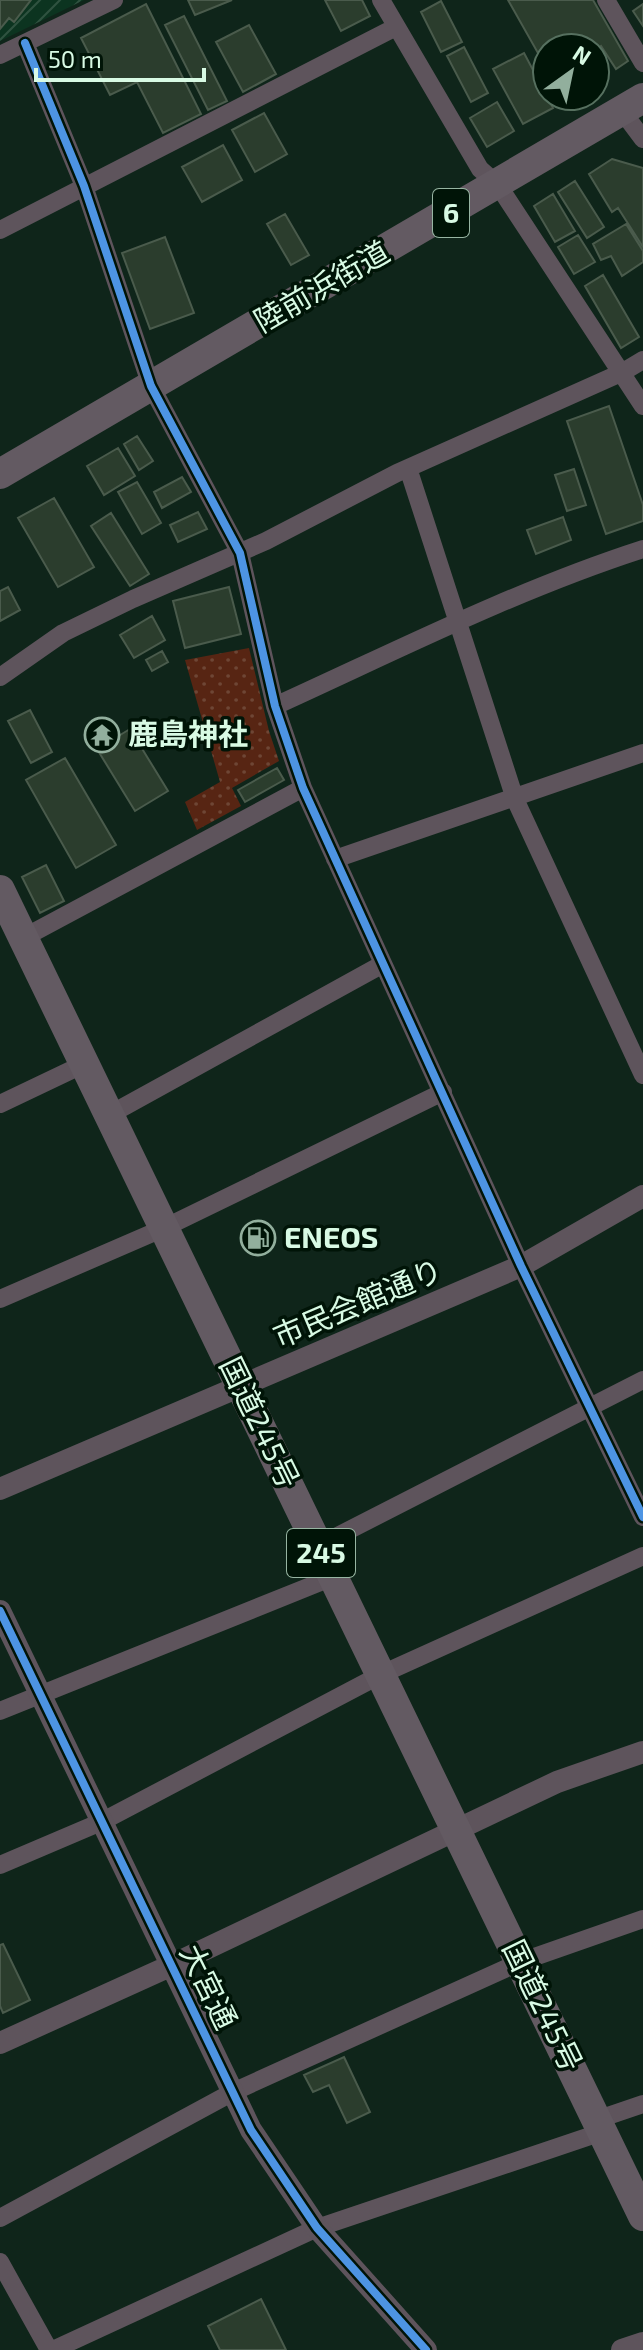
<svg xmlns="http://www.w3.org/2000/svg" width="643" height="2350" font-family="'Exo 2','Noto Sans JP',sans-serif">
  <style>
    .industrial { fill: url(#industrial-furrows) }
    .grass { fill: url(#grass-dots) }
    .building { fill: #2b3d2d; stroke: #4a5b4c; stroke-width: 2 }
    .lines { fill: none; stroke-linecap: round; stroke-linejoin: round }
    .minor { stroke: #5e545c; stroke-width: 18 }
    .tertiary { stroke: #5e545c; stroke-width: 22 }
    .trunk { stroke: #635a62; stroke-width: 30 }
    .cycleway-casing { stroke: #001407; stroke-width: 13 }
    .cycleway { stroke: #4d94e3; stroke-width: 8 }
    .labels { text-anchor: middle; stroke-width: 7; stroke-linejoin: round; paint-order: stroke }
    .shield { fill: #001407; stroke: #97b5a2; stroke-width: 2 }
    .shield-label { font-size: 28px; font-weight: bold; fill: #d8fae4 }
    .street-label { font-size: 30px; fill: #d8fae4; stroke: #001407 }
    .poi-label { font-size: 30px; font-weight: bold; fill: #d8fae4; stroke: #001407; text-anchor: start }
  </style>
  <defs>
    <pattern id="industrial-furrows" width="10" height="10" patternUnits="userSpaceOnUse" patternTransform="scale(2)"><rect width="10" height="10" fill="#0c3420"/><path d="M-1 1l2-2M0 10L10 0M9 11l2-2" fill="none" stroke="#2f5240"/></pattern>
    <pattern id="grass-dots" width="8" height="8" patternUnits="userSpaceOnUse" patternTransform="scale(2)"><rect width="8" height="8" fill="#572513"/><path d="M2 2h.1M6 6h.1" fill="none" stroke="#6e4635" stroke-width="1.8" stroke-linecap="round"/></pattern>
  </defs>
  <rect width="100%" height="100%" fill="#0f251a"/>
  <!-- industrial -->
  <path class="industrial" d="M0,0H84L0,41Z"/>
  <!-- grass -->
  <path class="grass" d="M249,648L269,731L279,761L232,788L241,806L197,830L185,802L220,782L185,660Z"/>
  <!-- building -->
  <path class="building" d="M0,0H31L14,22L9,18L0,29Z
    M188,0H232L195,15Z
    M325,0H362L370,16L341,31Z
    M508,0H593L628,61L616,69L601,46L595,50L547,48V69Z
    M441,1L462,42L441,52L421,12Z
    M146,4L201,114L163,133L137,82L110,95L81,38Z
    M643,4V26L633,11Z
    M184,16L227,101L208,110L165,25Z
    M249,25L276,74L243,92L216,42Z
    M464,47L488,93L471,102L447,56Z
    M524,53L553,108L523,124L493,69Z
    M497,102L514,131L487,147L470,118Z
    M264,113L287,154L255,172L232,130Z
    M223,145L242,180L202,202L182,167Z
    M612,159L643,168V247L618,208L612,212L589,174Z
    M575,181L604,227L587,238L558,192Z
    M553,194L575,231L555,242L534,206Z
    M285,214L309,255L291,265L267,224Z
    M626,224L643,251V262L622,276L611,256L601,260L593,244Z
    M578,235L595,262L574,274L558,247Z
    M165,237L194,313L150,329L122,253Z
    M603,275L639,337L621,348L585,286Z
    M609,406L643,505V521L606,534L567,421Z
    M137,436L153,461L139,470L124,444Z
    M118,448L135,476L104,495L87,466Z
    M574,469L586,505L567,511L555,475Z
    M182,477L191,492L162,508L154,492Z
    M137,482L161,523L142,534L118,492Z
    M54,498L94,567L58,587L18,518Z
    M198,512L207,529L178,542L170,525Z
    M111,513L149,574L130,586L91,526Z
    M563,517L571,540L536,554L527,530Z
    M8,587L20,610L0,621V591Z
    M229,587L241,634L185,648L173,601Z
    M152,616L165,640L134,658L120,635Z
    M162,651L168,662L152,671L146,660Z
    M30,710L52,752L31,763L8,721Z
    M130,729L168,791L135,811L97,749Z
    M65,758L116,845L76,868L26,780Z
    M277,768L284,780L245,802L238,790Z
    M46,865L64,901L40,913L22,877Z
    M3,1944L30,2000L3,2013L0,2006V1945Z
    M344,2057L370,2112L347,2123L329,2085L313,2092L304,2075Z
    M261,2299L286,2350H220L208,2326Z"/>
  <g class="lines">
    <!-- minor -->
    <path class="minor" d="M381,0L480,169L498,185L643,406
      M606,0L643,63
      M25,43L84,186L151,386L240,553L275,706L303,788L521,1266L643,1517
      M0,55L114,0
      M622,111L643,139
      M0,230L396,27
      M408,468L515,799L643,1075
      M0,677L63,633L133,599L266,541L397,473L623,372L643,360
      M275,706C396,651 516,590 643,549
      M335,859L643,753
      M23,938L303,788
      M0,1104L84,1064
      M109,1115L383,964
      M0,1299L164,1228L443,1092
      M318,1546L643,1380
      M0,1711L333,1577
      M0,1865L101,1822L382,1674L643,1556
      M596,2120L643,2104
      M0,2218L233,2092L520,1962L643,1919
      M0,2262L49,2350
      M53,2350L317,2228L602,2132"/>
    <!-- tertiary -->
    <path class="tertiary" d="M0,1489L521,1266L643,1196
      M0,1611L251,2130L317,2228L426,2350
      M0,2043L170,1966L557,1782L643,1752
      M622,2350L643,2343"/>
    <!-- trunk -->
    <path class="trunk" d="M0,474L643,98
      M0,890L643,2216"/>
    <!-- cycleway casing -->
    <g class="cycleway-casing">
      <path id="cycleway" d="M25,43L84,186L151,386L240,553L275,706L303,788L521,1266L643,1517
        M0,1611L251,2130L317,2228L426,2350"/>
    </g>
    <!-- cycleway -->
    <use href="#cycleway" class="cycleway"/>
  </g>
  <!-- icons -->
  <defs>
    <g id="temple-ring" transform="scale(1.8)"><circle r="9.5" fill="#001407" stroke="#92af9d" stroke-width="1.5"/><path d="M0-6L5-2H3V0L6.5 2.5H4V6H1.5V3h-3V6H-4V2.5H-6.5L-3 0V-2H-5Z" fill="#92af9d"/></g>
    <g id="fuel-ring" transform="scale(1.8)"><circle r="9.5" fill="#001407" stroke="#92af9d" stroke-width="1.5"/><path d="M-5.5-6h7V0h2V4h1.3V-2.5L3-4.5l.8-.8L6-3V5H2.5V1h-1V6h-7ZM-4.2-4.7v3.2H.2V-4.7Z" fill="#92af9d"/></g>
  </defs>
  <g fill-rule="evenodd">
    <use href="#temple-ring" x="102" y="735"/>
    <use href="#fuel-ring" x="258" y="1238"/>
  </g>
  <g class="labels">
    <!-- shield labels -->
    <g class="shield">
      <rect x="433" y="189" width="36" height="48" rx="6"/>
      <rect x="287" y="1529" width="68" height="48" rx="6"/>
    </g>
    <g class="shield-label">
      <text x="451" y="223">6</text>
      <text x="321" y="1563">245</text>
    </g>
    <!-- street labels -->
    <g class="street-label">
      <text transform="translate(322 287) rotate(-30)" y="10">陸前浜街道</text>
      <text transform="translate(358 1304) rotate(-23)" y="10">市民会館通り</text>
      <text transform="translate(259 1423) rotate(64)" y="10">国道245号</text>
      <text transform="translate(208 1987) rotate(64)" y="10">大宮通</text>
      <text transform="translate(542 2006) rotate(64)" y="10">国道245号</text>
    </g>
    <!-- poi labels -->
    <g class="poi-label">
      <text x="128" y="745">鹿島神社</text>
      <text x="284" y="1248">ENEOS</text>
    </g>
  </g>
  <!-- north arrow -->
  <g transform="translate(571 72) rotate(33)"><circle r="38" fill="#001407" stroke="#56705f" stroke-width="2"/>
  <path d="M0-6L14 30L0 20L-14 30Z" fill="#92af9d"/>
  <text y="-12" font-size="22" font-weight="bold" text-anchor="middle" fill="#d8fae4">N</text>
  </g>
  <!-- scale -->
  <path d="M36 68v12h168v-12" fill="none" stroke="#d8fae4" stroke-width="4"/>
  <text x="48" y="68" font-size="24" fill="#d8fae4" stroke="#001407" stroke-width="6" paint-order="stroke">50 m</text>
</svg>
